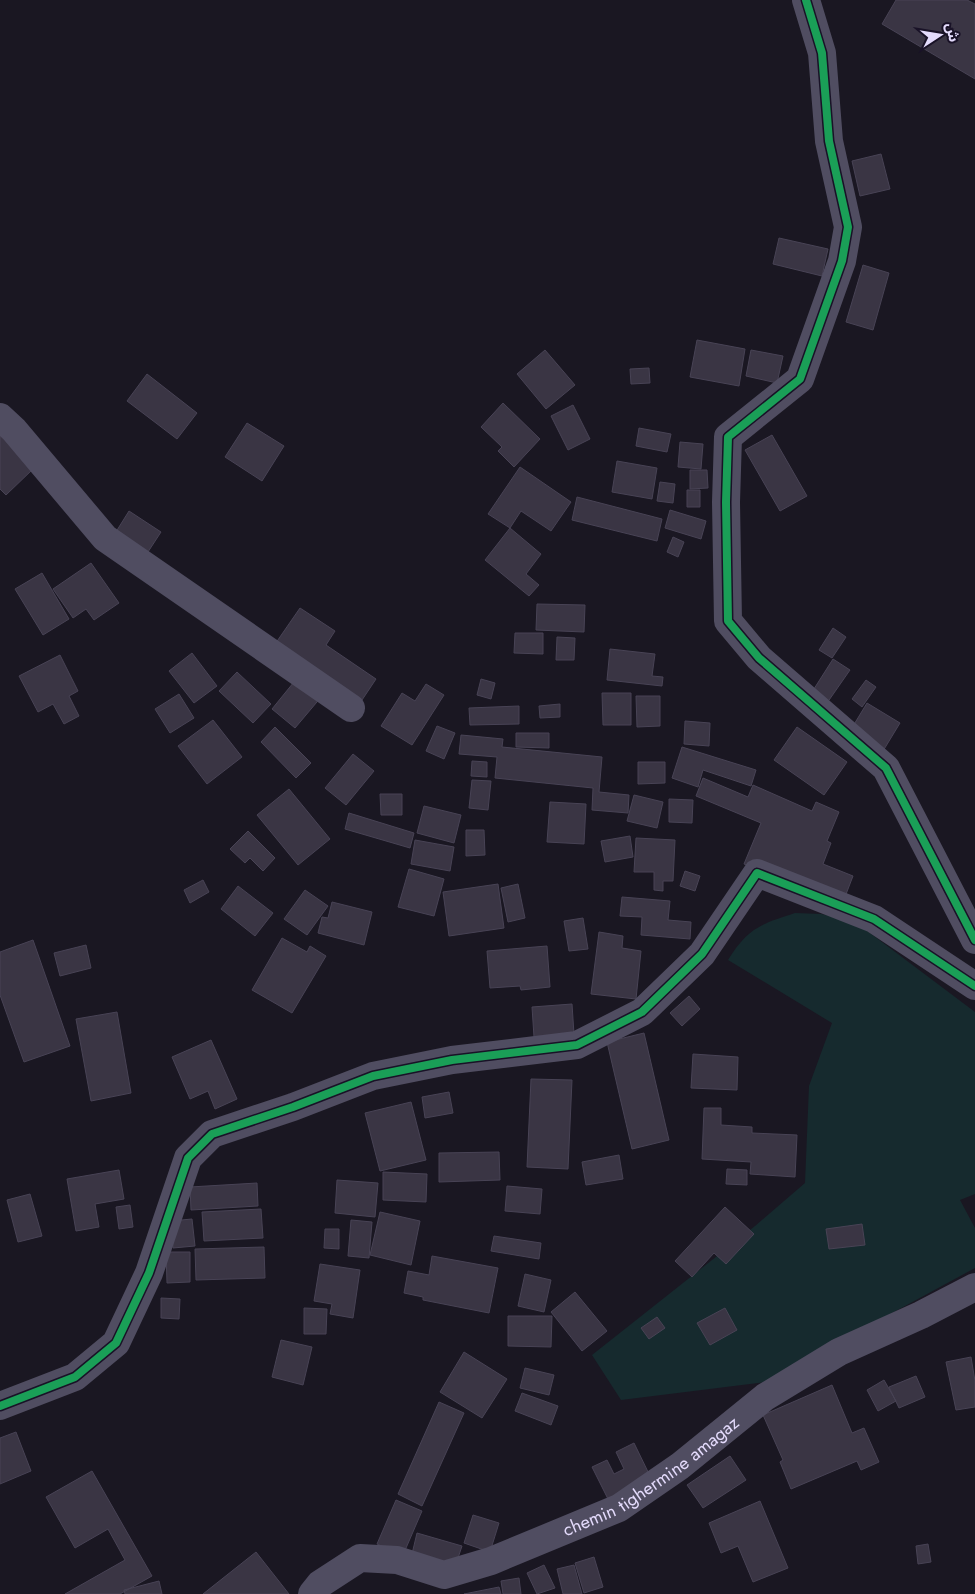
<svg xmlns="http://www.w3.org/2000/svg" width="975" height="1594" font-family="Jost,'Noto Sans Arabic',sans-serif">
  <style>
    .green { fill: #162a2e }
    .building { fill: #3a3544; stroke: #484355 }
    .lines { fill: none; stroke-linecap: round; stroke-linejoin: round }
    .street { stroke: #504d61; stroke-width: 28 }
    .cycleway-casing { stroke: #191227; stroke-width: 11 }
    .cycleway { stroke: #1a9f57; stroke-width: 8 }
    .labels { text-anchor: middle; stroke-width: 5; stroke-linejoin: round; paint-order: stroke }
    .street-label { font-size: 18px; fill: #e4dbfc; stroke: #191227 }
  </style>
  <rect width="100%" height="100%" fill="#1a1722"/>
  <!-- green -->
  <path class="green" d="M795,913L821,914L854,921L975,1012V1194L960,1200L975,1228V1268L765,1382L621,1400L592,1355L755,1226L805,1183L809,1086L832,1023L728,960C748,928 761,924 795,913Z"/>
  <!-- building -->
  <path class="building" d="M896,0H967L975,4V79L882,24Z
    M881,154L890,189L860,196L852,161Z
    M779,238L828,249L822,276L773,264Z
    M863,265L889,273L873,330L846,322Z
    M697,340L745,349L739,386L690,377Z
    M545,350L575,385L546,409L517,374Z
    M751,350L783,356L777,383L746,376Z
    M649,368L650,383L631,384L630,369Z
    M147,374L197,413L177,439L127,401Z
    M503,403L540,439L514,467L498,451L502,447L481,427Z
    M573,405L590,439L568,450L551,416Z
    M247,423L284,446L262,481L225,457Z
    M639,428L671,434L667,452L636,446Z
    M0,435L33,469L6,495L0,489Z
    M772,435L807,496L780,511L745,450Z
    M680,442L703,444L701,469L678,467Z
    M617,461L657,468L652,499L612,492Z
    M520,467L571,502L551,531L521,511L510,528L488,514Z
    M690,470H707L708,488L690,489Z
    M660,482L675,484L673,503L657,501Z
    M687,490H700V507H687Z
    M577,497L662,519L657,541L572,520Z
    M670,510L706,521L701,539L665,528Z
    M129,511L161,532L146,555L114,535Z
    M510,528L541,554L526,574L539,585L529,596L485,560Z
    M673,537L684,542L678,557L667,552Z
    M91,563L119,603L94,620L86,609L73,618L53,589Z
    M42,573L69,619L43,635L15,589Z
    M537,604L585,605L584,632L536,630Z
    M300,608L335,631L326,645L376,679L358,706L273,647Z
    M833,628L846,637L832,658L819,650Z
    M515,633H543V654L514,653Z
    M557,637L575,638L574,660H556Z
    M610,649L655,654L652,676L663,677L662,686L607,680Z
    M192,653L217,686L194,703L169,671Z
    M60,655L78,691L69,696L79,716L64,724L53,704L38,712L19,676Z
    M833,659L850,670L827,703L812,692Z
    M237,672L271,704L253,723L219,691Z
    M298,677L322,696L295,728L272,709Z
    M481,679L495,683L491,699L477,695Z
    M866,680L876,687L862,707L852,699Z
    M426,684L444,695L412,745L381,726L402,693L415,701Z
    M602,693H631V725H603Z
    M179,694L194,718L170,733L155,709Z
    M636,696H660V726L637,727Z
    M867,703L900,723L883,751L850,731Z
    M560,704V717L540,718L539,706Z
    M519,706V724L470,725L469,708Z
    M213,720L242,757L207,784L178,746Z
    M685,721L710,723L709,746L684,744Z
    M437,726L455,733L444,759L426,751Z
    M275,727L311,763L296,778L261,742Z
    M797,727L847,762L824,795L774,760Z
    M516,733H549V748L516,747Z
    M461,735L503,739L502,747L602,757L599,792L629,795L628,813L592,810L593,788L495,778L497,757L459,754Z
    M682,747L756,770L751,786L703,770L698,787L672,778Z
    M353,754L374,771L346,805L325,788Z
    M472,761L487,762V777L471,776Z
    M638,762H665V783L638,784Z
    M703,778L748,797L753,785L812,811L816,802L839,812L827,841L831,843L823,864L853,876L843,902L744,864L761,823L696,796Z
    M472,780L491,781L488,810L469,808Z
    M289,789L330,839L298,865L257,815Z
    M380,794H402V815H381Z
    M634,795L663,802L657,828L627,821Z
    M669,799L693,800L692,823L669,822Z
    M550,802L586,804L584,844L547,842Z
    M424,806L461,815L454,843L417,833Z
    M349,813L414,833L410,848L345,829Z
    M466,830H484L485,855L466,856Z
    M248,831L275,858L263,871L250,858L245,863L230,849Z
    M630,836L633,857L605,862L601,841Z
    M636,838L675,840L673,881H663V891L654,890V872H634Z
    M415,840L454,847L450,871L411,864Z
    M409,869L444,879L434,916L398,907Z
    M685,871L700,876L695,891L680,886Z
    M203,880L209,892L190,903L184,890Z
    M498,884L504,928L449,936L443,892Z
    M518,884L525,918L508,922L501,888Z
    M238,886L273,913L255,936L221,909Z
    M305,890L328,906L307,935L284,919Z
    M622,897L670,901L668,920L691,922L690,939L641,935L642,917L620,916Z
    M332,902L372,912L364,945L318,933L322,917L328,918Z
    M583,918L588,949L569,951L564,921Z
    M599,932L623,936L622,948L641,951L636,999L591,994Z
    M282,938L307,952L310,946L326,956L292,1013L252,990Z
    M33,940L70,1046L24,1062L0,995V952Z
    M86,945L91,968L60,976L54,953Z
    M547,946L550,987L521,990L520,986L490,988L487,951Z
    M689,996L700,1009L682,1026L670,1013Z
    M572,1004L574,1034L534,1037L532,1007Z
    M117,1012L131,1093L91,1101L76,1019Z
    M644,1033L669,1140L632,1149L607,1042Z
    M211,1040L237,1099L215,1109L208,1091L190,1099L172,1057Z
    M693,1054L738,1057L737,1090L691,1088Z
    M531,1079L572,1080L568,1169L527,1167Z
    M449,1092L453,1113L425,1118L422,1097Z
    M411,1102L426,1160L380,1171L365,1113Z
    M704,1108H721V1125L752,1127V1133L797,1135L795,1177L750,1174L751,1162L702,1159Z
    M499,1152L500,1180L439,1182V1153Z
    M619,1155L623,1179L586,1185L582,1162Z
    M727,1169L747,1170V1185L726,1184Z
    M119,1170L124,1199L95,1204L99,1227L76,1231L67,1179Z
    M383,1172L427,1174L426,1202L383,1200Z
    M337,1180L378,1183L375,1217L335,1213Z
    M257,1183L258,1206L191,1210L190,1187Z
    M507,1186L542,1189L540,1214L505,1211Z
    M30,1194L42,1236L18,1242L7,1200Z
    M130,1205L133,1227L119,1229L116,1207Z
    M725,1207L754,1234L726,1264L714,1253L692,1277L675,1261Z
    M261,1209L263,1238L204,1241L202,1212Z
    M380,1212L420,1221L411,1265L370,1255Z
    M192,1219L195,1246L173,1248L171,1221Z
    M351,1220L372,1222L369,1258L348,1256Z
    M862,1224L865,1245L829,1249L826,1229Z
    M325,1229H339V1249L324,1248Z
    M494,1236L541,1243L539,1259L491,1251Z
    M264,1247L265,1278L196,1280L195,1249Z
    M166,1252H190V1282L167,1283Z
    M432,1256L498,1268L489,1313L423,1300V1297L404,1293L408,1271L429,1275Z
    M320,1264L360,1270L353,1318L330,1314L332,1304L314,1301Z
    M525,1274L551,1280L544,1312L518,1306Z
    M575,1292L607,1331L582,1351L551,1312Z
    M161,1298L180,1299L179,1319L161,1318Z
    M304,1308L327,1309L326,1334H304Z
    M725,1308L737,1330L710,1345L697,1323Z
    M508,1316H552L551,1347L508,1346Z
    M657,1317L665,1328L649,1339L641,1328Z
    M281,1340L312,1347L303,1385L272,1377Z
    M464,1352L507,1379L482,1418L440,1392Z
    M971,1357L975,1381V1407L956,1410L946,1362Z
    M525,1368L554,1375L549,1395L520,1388Z
    M916,1376L925,1397L899,1408L889,1387Z
    M884,1380L896,1401L878,1411L867,1390Z
    M832,1385L852,1433L864,1428L879,1462L861,1470L857,1461L791,1489L780,1462L783,1460L763,1415Z
    M522,1393L558,1406L551,1425L515,1411Z
    M439,1402L464,1413L422,1506L398,1494Z
    M16,1432L31,1471L0,1484V1438Z
    M634,1443L651,1478L608,1499L592,1467L607,1460L614,1474L624,1469L616,1452Z
    M730,1456L746,1480L703,1508L687,1485Z
    M92,1471L152,1576L120,1594H65L125,1560L108,1529L75,1548L46,1497Z
    M396,1500L422,1511L403,1555L377,1544Z
    M760,1501L788,1568L753,1582L738,1546L721,1553L709,1523Z
    M473,1515L499,1523L490,1552L464,1543Z
    M417,1533L462,1546L455,1567L412,1554Z
    M928,1544L931,1562L918,1564L916,1546Z
    M256,1552L289,1594H203Z
    M594,1557L603,1587L584,1593L575,1563Z
    M544,1565L555,1588L537,1594L527,1573Z
    M574,1565L582,1594H563L557,1569Z
    M519,1578L521,1594H503L501,1581Z
    M159,1581L162,1594H125L124,1590Z
    M499,1587L501,1594H464Z"/>
  <g class="lines">
    <!-- street -->
    <g class="street">
      <path d="M806,0L822,53L829,141L848,227L842,261L800,379L728,437L726,502L728,621L759,658L886,768L975,940"/>
      <path d="M0,417L14,430L105,538L351,708"/>
      <path d="M0,1406L75,1377L116,1343L149,1273L188,1158L212,1134L293,1107L373,1076L452,1060L577,1045L642,1012L702,954L757,873L874,919L975,986"/>
      <path id="s1" d="M312,1594L320,1584L360,1558L397,1560L444,1575L491,1561L619,1508L680,1466L765,1397L839,1352L921,1315L975,1287"/>
    </g>
    <!-- cycleway casing -->
    <g class="cycleway-casing">
      <path id="cycleway" d="M806,0L822,53L829,141L848,227L842,261L800,379L728,437L726,502L728,621L759,658L886,768L975,940
        M0,1406L75,1377L116,1343L149,1273L188,1158L212,1134L293,1107L373,1076L452,1060L577,1045L642,1012L702,954L757,873L874,919L975,986"/>
    </g>
    <!-- cycleway -->
    <use href="#cycleway" class="cycleway"/>
  </g>
  <g class="labels">
    <!-- street labels -->
    <g class="street-label">
      <text dy="6" stroke="none"><textPath href="#s1" startOffset="378">chemin tighermine amagaz</textPath></text>
    </g>
  </g>
  <!-- north arrow -->
  <g transform="translate(940 35) rotate(78)" stroke="#191227" stroke-width="4" paint-order="stroke">
  <path d="M0-4L9 19L0 12L-9 19Z" fill="#e4dbfc"/>
  <text y="-8" font-size="14" font-weight="bold" text-anchor="middle" fill="#e4dbfc">ش</text>
  </g>
</svg>
